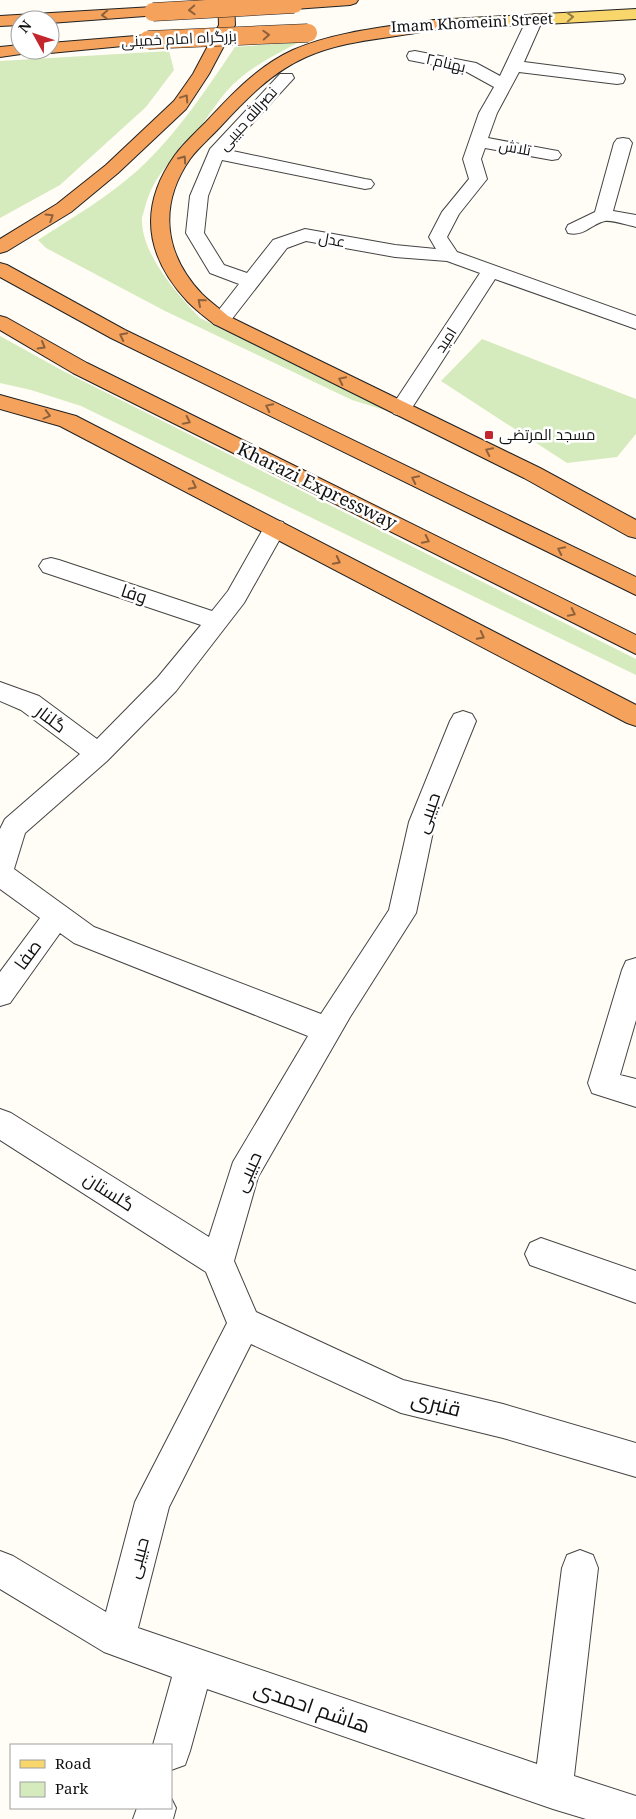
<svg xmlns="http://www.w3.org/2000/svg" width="636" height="1819" font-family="'Noto Serif',Cairo,serif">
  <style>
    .green { fill: #d5ebbd }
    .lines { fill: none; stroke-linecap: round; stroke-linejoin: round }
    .street-casing { stroke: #444; stroke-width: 2 }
    .primary-casing { stroke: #222; stroke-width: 2 }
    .highway-casing { stroke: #222; stroke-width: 2 }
    .street { fill: #fff; fill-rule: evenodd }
    .primary { fill: #f9d66b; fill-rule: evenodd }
    .highway { fill: #f5a25d; fill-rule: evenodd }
    .highway-bridge-casing { stroke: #222; stroke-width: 19; stroke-linecap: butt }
    .highway-bridge { stroke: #f5a25d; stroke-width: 18 }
    .oneway { stroke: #8e613b }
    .oneway2 { stroke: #917d42 }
    .poi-dot { fill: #c4262e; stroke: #fff; stroke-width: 2 }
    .labels { text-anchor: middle; stroke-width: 5; stroke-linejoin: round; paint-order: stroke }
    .far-street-label { font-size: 15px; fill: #111; stroke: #fff }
    .far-poi-label { font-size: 15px; fill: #111; stroke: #fff; text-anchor: start }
    .street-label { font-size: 18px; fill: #111; stroke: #fff }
    .near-street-label { font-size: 21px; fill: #111; stroke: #fff }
  </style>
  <rect width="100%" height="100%" fill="#fffdf5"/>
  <!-- green -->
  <path class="green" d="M300,42C278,53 258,63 239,79C221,94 212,112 198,130C176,157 155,171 145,207C144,212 141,218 142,222C143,256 178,295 200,318L391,412L352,400L165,311L46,248L38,240C72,218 108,197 138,170C177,134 206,90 235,47Z
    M169,51L174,70L146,107L60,185L0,218V61Z
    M0,336L65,372L636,659V675L81,406L31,390L0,383Z
    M482,339L636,399V434L617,457L567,463L441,381Z"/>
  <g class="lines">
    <!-- street casing -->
    <g class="street-casing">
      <path id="street" d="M535,14L541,16L543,19L524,62L617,74L623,75L625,79L623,83L617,84L519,72L497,113L488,138L552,150L558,151L561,155L558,159L552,160L485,148L481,159L487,179L459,214L447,237L457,252L636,316V329L495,279L408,414L401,416L394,414L390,409L480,273L447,261L395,257L306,241L287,248L228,324L221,326L214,324L211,320L239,284L210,273L186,233L190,196L210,149L280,74H292L294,78L228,150L365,179L371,180L374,184L371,188L365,189L222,160L208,196L204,233L224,265L247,273L273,240L305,229L395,245L436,249L429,237L442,212L469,179L463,159L479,113L494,87L465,71L409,60L407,56L409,52L415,51L476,63L500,76L527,19L529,16Z
        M623,138L629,139L632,143L613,211L636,215V227C627,225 613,220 605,221C591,224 584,237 568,233L566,229L568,225L595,212L614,143L617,139Z
        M275,520L283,522L286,528L244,603L176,691L107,761L25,833L14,869L94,927L321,1014L389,910L409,822L450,721L454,714L463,711L472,714L476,721L435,822L416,913L350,1017L258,1177L234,1261L256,1312L403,1380L503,1404L636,1443V1477L503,1438L401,1413L251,1344L169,1507L138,1628L537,1764L562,1568L567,1555L580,1550L593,1555L598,1568L574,1776L636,1796V1819H586L553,1809L207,1689L190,1751L185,1765L171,1770V1745H153L172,1677L104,1652L0,1589V1551L13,1556L106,1612L135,1502L141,1490L227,1323L206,1272L0,1140V1109L11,1113L209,1237L233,1162L308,1036L74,943L60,933L10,1003L0,1006V972L40,918L0,889V829L5,819L80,754L21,710L0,701V682L39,696L97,739L158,677L201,625L43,572L39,566L43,560L51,558L59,560L212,611L228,591L267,522Z
        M636,958V1020L620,1075L636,1079V1107L592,1093L588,1083L622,970L626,961Z
        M541,1238L636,1271V1303L530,1265L525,1254L530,1243Z
        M171,1798L176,1808L173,1819H133L137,1808H171Z"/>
    </g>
    <!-- primary casing -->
    <g class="primary-casing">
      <path id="primary" d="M636,9V19L434,30L428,28L426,25L428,22L434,20Z"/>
    </g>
    <!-- highway casing -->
    <g class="highway-casing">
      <path id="highway" d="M218,0H234L235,25L209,74L186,109L118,173L71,212L7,251L0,253V239L57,204L106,165L174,101L193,74L219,25Z
        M291,0H358L356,3L350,5L294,9L288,7L286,4Z
        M153,7L159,9L161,12L159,15L50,23V20H20V25L0,26V16Z
        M434,20L440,22L442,25L440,28C395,39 349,38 306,57C272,72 246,99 221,126C211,137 199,147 190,159C158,205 164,254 202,294C210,302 219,308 228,316L540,468L636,520V538L628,536L524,478L214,324C205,317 196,310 188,302C145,256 138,207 175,155C184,143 195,133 206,122C232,94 258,66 293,50C337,31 387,27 434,20Z
        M148,35L154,37L156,40L154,43L50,53L43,50H50V43Z
        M20,45V50H30L28,53L0,57V47Z
        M0,263L7,265L125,330L636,577V595L111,338L0,277Z
        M0,316L7,318L87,363L636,635V654L73,373L0,330Z
        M0,395L76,416L636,705V726L627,723L60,426L0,409Z"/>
    </g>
    <!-- street -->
    <use href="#street" class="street"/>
    <!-- primary -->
    <use href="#primary" class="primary"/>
    <!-- highway -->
    <use href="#highway" class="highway"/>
    <!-- highway-bridge casing -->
    <g class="highway-bridge-casing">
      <path id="highway-bridge" d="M153,12L294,4
        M148,40L308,33"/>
    </g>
    <!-- highway-bridge -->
    <use href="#highway-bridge" class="highway-bridge"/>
  </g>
  <!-- one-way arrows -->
  <defs><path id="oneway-chevron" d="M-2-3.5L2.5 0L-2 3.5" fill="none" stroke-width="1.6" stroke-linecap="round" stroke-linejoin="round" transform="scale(1.25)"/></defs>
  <g class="oneway">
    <use href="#oneway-chevron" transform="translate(192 10) rotate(177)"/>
    <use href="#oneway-chevron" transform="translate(105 15) rotate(177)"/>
    <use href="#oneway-chevron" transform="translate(266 35) rotate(-3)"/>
    <use href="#oneway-chevron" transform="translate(185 98) rotate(-56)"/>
    <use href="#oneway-chevron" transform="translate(183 159) rotate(-55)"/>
    <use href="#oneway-chevron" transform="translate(50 217) rotate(-32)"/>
    <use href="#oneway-chevron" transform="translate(201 302) rotate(-139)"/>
    <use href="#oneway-chevron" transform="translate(123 336) rotate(-153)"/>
    <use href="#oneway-chevron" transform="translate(42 346) rotate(30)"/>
    <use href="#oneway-chevron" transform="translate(342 380) rotate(-154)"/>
    <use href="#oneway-chevron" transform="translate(269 407) rotate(-154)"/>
    <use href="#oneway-chevron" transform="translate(47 415) rotate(15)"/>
    <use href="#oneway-chevron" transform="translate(187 421) rotate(26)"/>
    <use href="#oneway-chevron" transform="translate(489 451) rotate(-154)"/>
    <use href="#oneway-chevron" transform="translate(415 479) rotate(-154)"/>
    <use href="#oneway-chevron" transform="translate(193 486) rotate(27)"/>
    <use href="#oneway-chevron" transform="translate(426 540) rotate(26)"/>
    <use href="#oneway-chevron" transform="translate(561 550) rotate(-154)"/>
    <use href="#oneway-chevron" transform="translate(337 561) rotate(27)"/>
    <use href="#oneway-chevron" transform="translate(572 613) rotate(26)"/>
    <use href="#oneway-chevron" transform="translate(481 636) rotate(27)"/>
  </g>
  <use class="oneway2" href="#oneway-chevron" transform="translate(570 17) rotate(-3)"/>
  <!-- markers -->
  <rect class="poi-dot" x="484" y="430" width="10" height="10" rx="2.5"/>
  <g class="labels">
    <!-- far-street labels -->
    <g class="far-street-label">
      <text transform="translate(472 23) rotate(-3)" y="5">Imam Khomeini Street</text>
      <text transform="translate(179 39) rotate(-3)" y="5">بزرگراه امام خمینی</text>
      <text transform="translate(446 63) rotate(13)" y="5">بهنام۲</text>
      <text transform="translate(248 119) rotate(-48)" y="5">نصرالله حبیبی</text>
      <text transform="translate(515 148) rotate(10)" y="5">تلاش</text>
      <text transform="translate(332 240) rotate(10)" y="5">عدل</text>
      <text transform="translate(446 340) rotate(-57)" y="5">امید</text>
    </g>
    <!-- far-poi labels -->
    <g class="far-poi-label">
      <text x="499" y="440">مسجد المرتضی</text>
    </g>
    <!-- street labels -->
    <g class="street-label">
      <text transform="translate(317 486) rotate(26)" y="6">Kharazi Expressway</text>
      <text transform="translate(134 594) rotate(18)" y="6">وفا</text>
      <text transform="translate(51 719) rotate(37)" y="6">گلنار</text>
      <text transform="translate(428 813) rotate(-71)" y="6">حبیبی</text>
      <text transform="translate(28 955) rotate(-54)" y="6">صفا</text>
      <text transform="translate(248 1172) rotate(-66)" y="6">حبیبی</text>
      <text transform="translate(109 1192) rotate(33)" y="6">گلستان</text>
      <text transform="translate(138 1558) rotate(-75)" y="6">حبیبی</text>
    </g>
    <!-- near-street labels -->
    <g class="near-street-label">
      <text transform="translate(436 1404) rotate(14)" y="7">قنبری</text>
      <text transform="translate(312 1707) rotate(19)" y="7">هاشم احمدی</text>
    </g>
  </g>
  <!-- legend -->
  <rect x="10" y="1744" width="162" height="65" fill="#ffffff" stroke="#a0a0a0"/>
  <rect x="20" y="1760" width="25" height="8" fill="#f9d66b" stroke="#a0a0a0"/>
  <text x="55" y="1769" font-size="15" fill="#111111">Road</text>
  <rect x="20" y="1782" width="25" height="15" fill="#d5ebbd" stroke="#a0a0a0"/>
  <text x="55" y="1794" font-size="15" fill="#111111">Park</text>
  <!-- north arrow -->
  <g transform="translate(35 35) rotate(310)"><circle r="24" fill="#ffffff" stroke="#a0a0a0"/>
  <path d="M0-4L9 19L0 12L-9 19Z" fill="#c4262e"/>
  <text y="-8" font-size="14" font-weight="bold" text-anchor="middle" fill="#111111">N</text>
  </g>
</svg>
